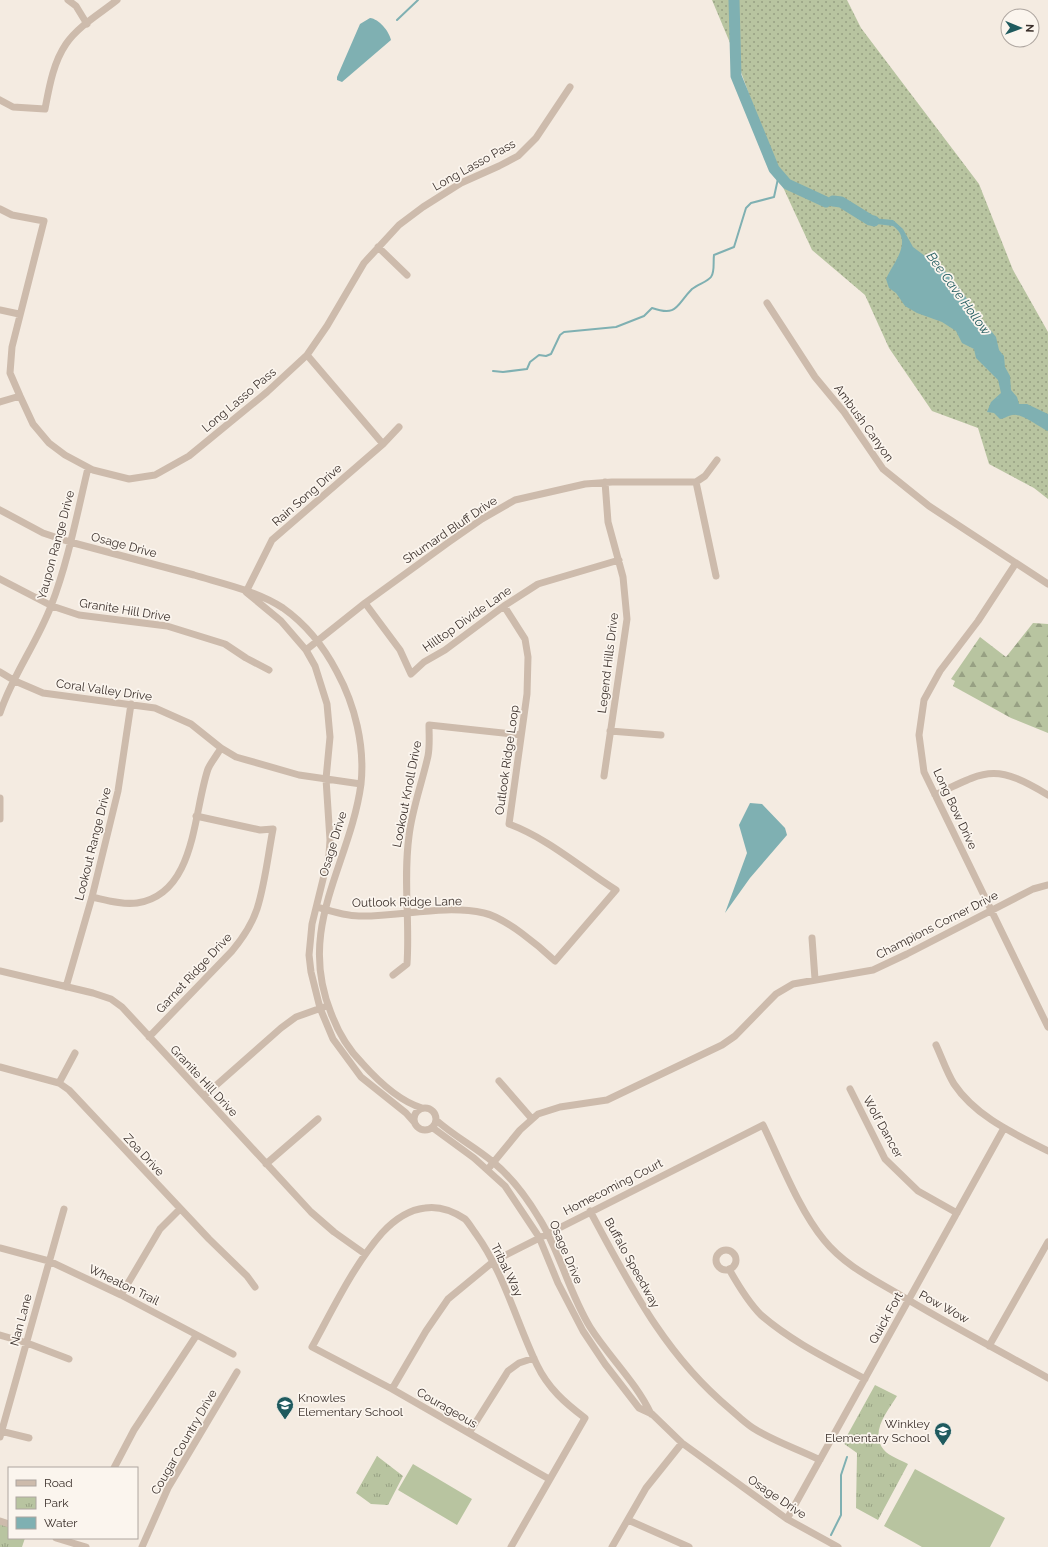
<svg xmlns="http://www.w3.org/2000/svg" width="1048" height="1547" font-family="Raleway,sans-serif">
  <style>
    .grass { fill: url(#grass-dots) }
    .forest { fill: url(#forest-firs) }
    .park { fill: url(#park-tufts) }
    .pitch { fill: #b8c4a0 }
    .water { fill: #7fb0b2 }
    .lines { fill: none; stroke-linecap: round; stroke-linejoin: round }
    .stream { stroke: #7fb0b2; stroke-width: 2 }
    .river { stroke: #7fb0b2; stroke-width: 11 }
    .minor { stroke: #cdbbac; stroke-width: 7 }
    .labels { text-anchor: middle; stroke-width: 3.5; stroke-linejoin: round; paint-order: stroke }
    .street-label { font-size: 12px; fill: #3b302b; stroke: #fbf5ee }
    .poi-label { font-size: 12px; fill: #3b302b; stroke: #fbf5ee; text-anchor: start }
    .water-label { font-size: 13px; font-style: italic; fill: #1f5a5e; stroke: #fbf5ee }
  </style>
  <defs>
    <pattern id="grass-dots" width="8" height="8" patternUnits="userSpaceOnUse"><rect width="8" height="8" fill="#b8c4a0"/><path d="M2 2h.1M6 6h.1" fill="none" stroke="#97a083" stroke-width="1.8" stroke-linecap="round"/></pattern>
    <pattern id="forest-firs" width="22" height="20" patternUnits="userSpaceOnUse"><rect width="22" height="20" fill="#b8c4a0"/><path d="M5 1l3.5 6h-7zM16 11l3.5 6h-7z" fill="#97a083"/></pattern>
    <pattern id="park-tufts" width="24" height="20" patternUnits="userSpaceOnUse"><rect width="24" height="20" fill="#b8c4a0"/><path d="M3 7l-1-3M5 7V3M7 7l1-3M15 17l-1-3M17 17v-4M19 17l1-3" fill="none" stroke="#97a083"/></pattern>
  </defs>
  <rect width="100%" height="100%" fill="#f4ebe1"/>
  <!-- grass -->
  <path class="grass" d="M712,0H847L861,28L979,184L1013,270L1048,332V499L1034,488L989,464L978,428L932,411L889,348L865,295L812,250L782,185L733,50Z"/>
  <!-- forest -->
  <path class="forest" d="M1033,623L1048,624V733L1011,718L953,686L955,681L951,679L980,637L1006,657Z"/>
  <!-- park -->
  <path class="park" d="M875,1385L897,1396C888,1411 869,1432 884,1450C889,1456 901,1460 908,1464L878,1520L856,1508L857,1453L843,1443Z
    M377,1456L403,1476L388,1505L371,1504L356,1493Z
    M0,1523L9,1526V1538H25L22,1547H0Z"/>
  <!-- pitch -->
  <path class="pitch" d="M413,1464L472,1499L457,1525L398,1490Z
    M915,1469L1005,1518L990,1547H922L884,1526Z"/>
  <!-- water -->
  <path class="water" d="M370,18C379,19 389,31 391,40L342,82L337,80V77L360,24Z
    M861,214L872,218L893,220L903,229L913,247L945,271L958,286L976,312L996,337L999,350L1004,356L1005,367L1010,376L1011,390L1017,397L1019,404H1027L1048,414V431C1039,427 1024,415 1016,415C1009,414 1006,419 1000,419L994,413L987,412L991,402L1001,393L998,380L976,358L974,349L962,343L956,331L942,322L917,313L905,306L896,293L889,288L886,279C893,263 914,241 893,226L868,223Z
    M750,803L762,804L785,828L787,835L750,878L725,913L747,853L739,825Z"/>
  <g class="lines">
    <!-- stream -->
    <path class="stream" d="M397,20L418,0
      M493,371L503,372L527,369L530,362L539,355L546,356L551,354L560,335L564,332L616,327L644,316L652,308C678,317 676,305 692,289C698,284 707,282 711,277C715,272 713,262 714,255L734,247L746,208L751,203L774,197L779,174
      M831,1535L841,1515V1475L847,1457"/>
    <!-- river -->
    <path class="river" d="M734,0L736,76L774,169L787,184L826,202
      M833,201L841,202L870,220L874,221"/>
    <!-- minor -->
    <path class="minor" d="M68,0L76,6L87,24
      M0,100L13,107L45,109C49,88 53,63 66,44C78,26 101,13 117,0
      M0,209L12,215L44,221L12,347L10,373L20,396L33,424L49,443L65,455L93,470L129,479L155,475L189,456L267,392L307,355L327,326L364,263L399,225L423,207L461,183L499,166L518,156L536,138L570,87
      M378,247L407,275
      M767,303L815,377L844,412L883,469L929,506L1048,584
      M0,310L19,314
      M307,355L383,444
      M0,402L20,396
      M696,482L716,576
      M0,510L43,533L70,542C111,553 153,564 194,575C224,584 257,591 283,608C307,625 324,647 337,672C355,705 365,746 361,784C350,865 296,927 331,1013C338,1032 347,1048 362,1063C378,1081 399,1101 422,1108
      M1016,563L978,621L940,671L924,700L919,735L924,772L1048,1027
      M0,579L52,606L79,615L167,626L225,644L246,658L269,670
      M246,592L281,621L306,650L315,666L327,704L330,737L326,779L330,840L329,855L312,924L309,955L311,972L320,1008L333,1039L361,1077L406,1113L414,1122
      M246,592L272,540L383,444L399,427
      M365,603L400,650L411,674L424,662L445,650L504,606L538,584L619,560
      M306,650L365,603L449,542L482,519L515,500L585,484L612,482H696L705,476L717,460
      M0,672L15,681L43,693L155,708L191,724L221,748L236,757L299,775L361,784
      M0,713C12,676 37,643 51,606C68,562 77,514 88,468
      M610,731L661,735
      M604,776L627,619L623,577L608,522L605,482
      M935,795C987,770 995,763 1048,795
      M0,798V819
      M92,897C106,900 122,905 137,903C196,894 193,813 208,769C211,762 217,755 221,748
      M317,907C330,911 345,916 359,916C400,917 443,904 484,913C506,918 539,946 555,961L616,890C581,868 549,839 509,824L527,694L528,657L525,639L504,606
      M812,938L815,979
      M0,971L93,993L111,999L122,1007L311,1212L334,1232L365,1254
      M393,975L407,964C410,921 403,879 409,836C412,809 422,783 428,756C430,746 429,735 429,725L521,735
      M66,987L92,897L118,791L131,704
      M149,1037L232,951C242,939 252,924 257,909C265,884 268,855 273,829L260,830L196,816
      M936,1045C942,1058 947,1073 954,1084C976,1117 1015,1134 1048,1151
      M0,1067L59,1083L69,1090L209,1239L247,1276L255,1287
      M499,1081L532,1119
      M59,1083L75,1053
      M850,1089L885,1159L918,1191L957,1213
      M204,1096L281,1028L296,1017L324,1007
      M414 1119a11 11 0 1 1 22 0a11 11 0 1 1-22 0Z
      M436,1120C454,1136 475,1147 493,1162C510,1176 527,1198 539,1218C560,1251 569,1293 590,1327C609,1357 636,1382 651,1414
      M433,1128L474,1158L505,1186L539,1237L558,1283L583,1331L605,1364L639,1408L652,1414L682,1443L787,1519L838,1547
      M266,1164L318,1119
      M488,1169L520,1130L538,1114L560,1107L607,1100L722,1045L735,1036L776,994L793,984L873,970L907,954L1033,889L1048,885
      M590,1211C630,1285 664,1354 730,1409C737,1415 745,1423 753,1428C773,1441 798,1449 820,1460
      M0,1248L49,1261L121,1295L233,1354
      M716 1260a10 10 0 1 1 20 0a10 10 0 1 1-20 0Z
      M729,1269C738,1285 748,1302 761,1315C792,1342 830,1360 865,1379
      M121,1295L160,1229L180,1209
      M0,1335L27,1343L69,1359
      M989,1346L1048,1242
      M392,1389L426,1331L448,1299L494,1261L763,1125C780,1160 799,1210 824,1240C844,1265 873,1279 900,1295C948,1324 998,1350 1048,1378
      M0,1431L29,1438
      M469,1433L508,1371L519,1363L534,1358
      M0,1437L64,1209
      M114,1468L134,1430L196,1336
      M787,1519L1004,1128
      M628,1520L689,1547
      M0,1521L9,1524
      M56,1538L86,1547
      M142,1547L168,1488L237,1372
      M511,1547L585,1418C565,1403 548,1388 537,1365C516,1321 504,1273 476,1234C472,1229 469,1223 465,1219C453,1211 438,1206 425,1208C407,1210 394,1220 382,1233C353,1266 333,1309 312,1347L392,1389L549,1479
      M612,1547L646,1488L682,1443"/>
  </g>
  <!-- icons -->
  <defs>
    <g id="school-pin" transform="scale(0.9)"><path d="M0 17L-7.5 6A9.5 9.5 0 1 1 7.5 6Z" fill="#1f5a5e" stroke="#fbf5ee"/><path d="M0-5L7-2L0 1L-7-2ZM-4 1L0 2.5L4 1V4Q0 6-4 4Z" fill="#fff"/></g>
  </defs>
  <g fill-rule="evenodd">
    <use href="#school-pin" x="285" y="1405"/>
    <use href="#school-pin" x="943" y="1431"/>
  </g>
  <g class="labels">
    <!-- street labels -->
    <g class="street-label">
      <text transform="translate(474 165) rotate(-29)" y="4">Long Lasso Pass</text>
      <text transform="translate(239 400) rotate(-40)" y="4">Long Lasso Pass</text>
      <text transform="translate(864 423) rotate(54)" y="4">Ambush Canyon</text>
      <text transform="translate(307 495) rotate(-41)" y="4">Rain Song Drive</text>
      <text transform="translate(450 530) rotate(-34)" y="4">Shumard Bluff Drive</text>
      <text transform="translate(56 545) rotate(-75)" y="4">Yaupon Range Drive</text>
      <text transform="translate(124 545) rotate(15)" y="4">Osage Drive</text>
      <text transform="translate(125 610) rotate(9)" y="4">Granite Hill Drive</text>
      <text transform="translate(467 619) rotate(-35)" y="4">Hilltop Divide Lane</text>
      <text transform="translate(608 663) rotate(-83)" y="4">Legend Hills Drive</text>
      <text transform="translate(104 690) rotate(8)" y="4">Coral Valley Drive</text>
      <text transform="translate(507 760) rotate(-82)" y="4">Outlook Ridge Loop</text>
      <text transform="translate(407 794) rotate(-79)" y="4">Lookout Knoll Drive</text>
      <text transform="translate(955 809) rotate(65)" y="4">Long Bow Drive</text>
      <text transform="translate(93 844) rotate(-76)" y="4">Lookout Range Drive</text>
      <text transform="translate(333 844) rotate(-73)" y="4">Osage Drive</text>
      <text transform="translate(407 902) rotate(-1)" y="4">Outlook Ridge Lane</text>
      <text transform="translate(937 925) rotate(-27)" y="4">Champions Corner Drive</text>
      <text transform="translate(194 973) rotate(-47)" y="4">Garnet Ridge Drive</text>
      <text transform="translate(204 1081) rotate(47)" y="4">Granite Hill Drive</text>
      <text transform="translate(883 1127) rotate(61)" y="4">Wolf Dancer</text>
      <text transform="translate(144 1155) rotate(47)" y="4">Zoa Drive</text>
      <text transform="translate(613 1187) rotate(-27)" y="4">Homecoming Court</text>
      <text transform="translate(566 1252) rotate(67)" y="4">Osage Drive</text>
      <text transform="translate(632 1263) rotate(61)" y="4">Buffalo Speedway</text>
      <text transform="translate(507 1270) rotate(64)" y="4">Tribal Way</text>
      <text transform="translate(124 1285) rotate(26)" y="4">Wheaton Trail</text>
      <text transform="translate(944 1307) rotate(29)" y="4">Pow Wow</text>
      <text transform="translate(886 1318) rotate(-61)" y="4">Quick Fort</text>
      <text transform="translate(21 1320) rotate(-75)" y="4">Nan Lane</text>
      <text transform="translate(447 1408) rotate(30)" y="4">Courageous</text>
      <text transform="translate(184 1442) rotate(-60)" y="4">Cougar Country Drive</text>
      <text transform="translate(777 1497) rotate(34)" y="4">Osage Drive</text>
    </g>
    <!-- poi labels -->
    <g class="poi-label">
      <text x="298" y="1402">Knowles<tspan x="298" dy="14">Elementary School</tspan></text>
      <text x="930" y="1428" text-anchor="end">Winkley<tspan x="930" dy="14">Elementary School</tspan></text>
    </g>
    <!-- water labels -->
    <g class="water-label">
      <text transform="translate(959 293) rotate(54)" y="5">Bee Cave Hollow</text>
    </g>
  </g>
  <!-- legend -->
  <rect x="8" y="1467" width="130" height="72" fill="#fbf5ee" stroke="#aea6a0"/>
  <rect x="16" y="1480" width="20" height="6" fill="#cdbbac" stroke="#aea6a0"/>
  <text x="44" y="1487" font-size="12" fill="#3b302b">Road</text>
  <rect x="16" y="1497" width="20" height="12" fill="url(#park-tufts)" stroke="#aea6a0"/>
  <text x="44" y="1507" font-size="12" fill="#3b302b">Park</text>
  <rect x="16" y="1517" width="20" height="12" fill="#7fb0b2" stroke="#aea6a0"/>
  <text x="44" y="1527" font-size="12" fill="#3b302b">Water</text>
  <!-- north arrow -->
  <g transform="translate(1020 28) rotate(91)"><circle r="19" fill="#fbf5ee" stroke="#aea6a0"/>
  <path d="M0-3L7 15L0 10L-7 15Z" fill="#1f5a5e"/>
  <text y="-6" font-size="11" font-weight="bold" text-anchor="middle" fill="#3b302b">N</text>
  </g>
</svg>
